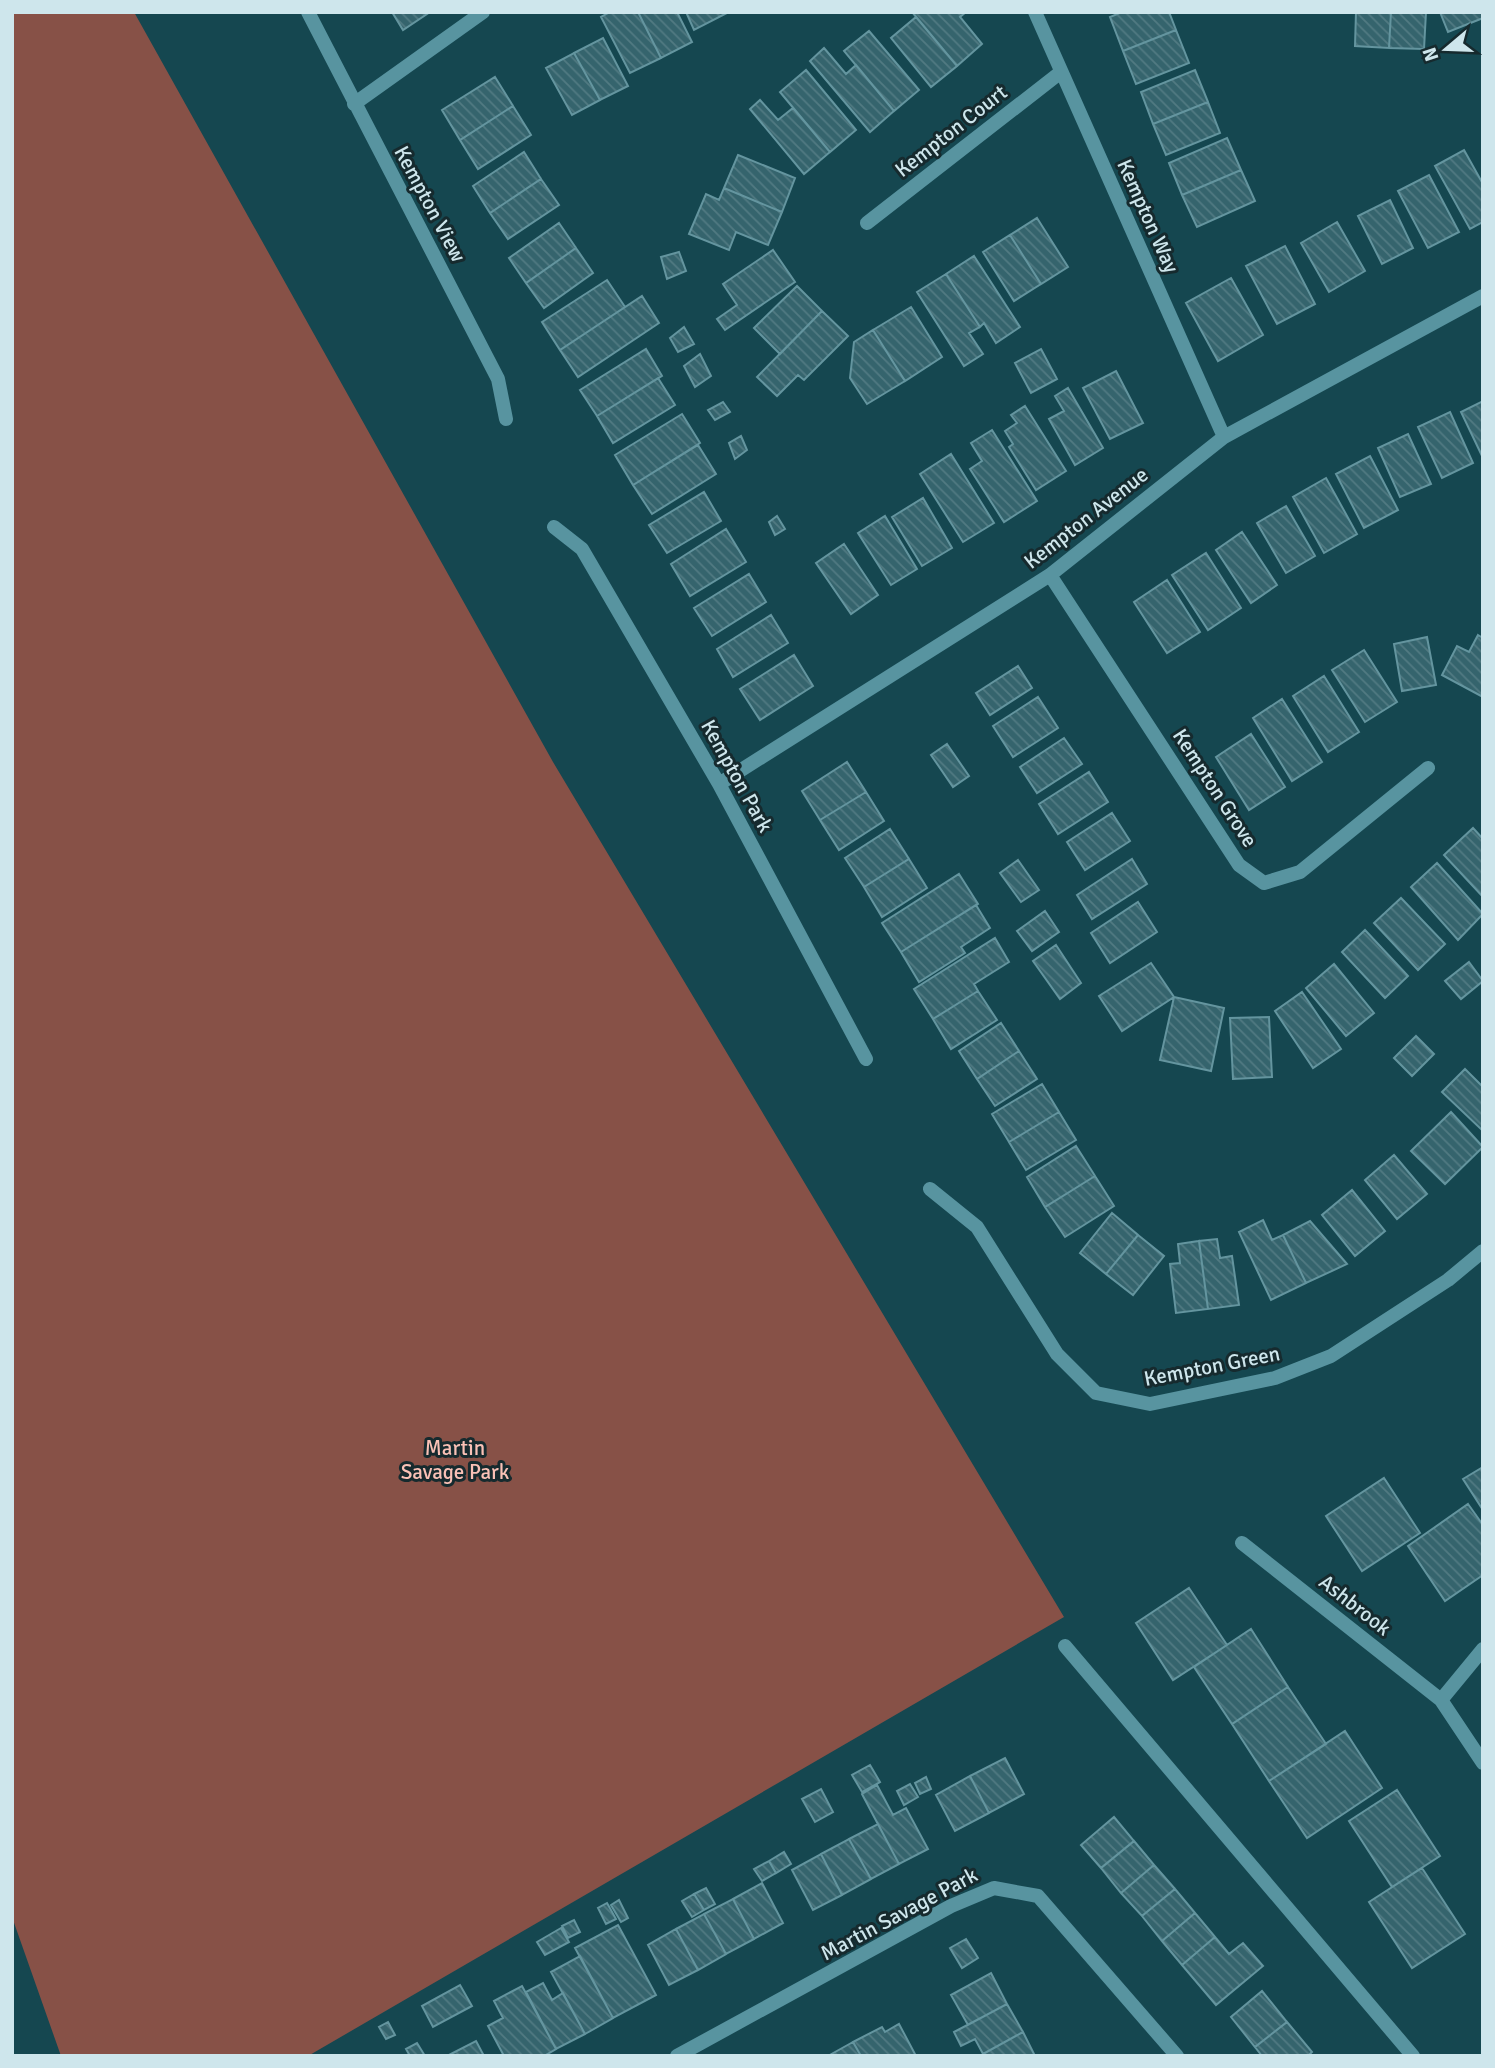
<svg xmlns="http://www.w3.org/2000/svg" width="1495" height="2068" font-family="Signika,sans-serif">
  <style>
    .park { fill: #875147 }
    .building { fill: url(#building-back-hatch); stroke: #64959f; stroke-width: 2 }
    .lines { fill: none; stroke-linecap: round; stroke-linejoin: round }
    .service { stroke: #5894a0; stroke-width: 14 }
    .minor { stroke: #5894a0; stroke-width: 14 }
    .labels { text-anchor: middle; stroke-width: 6; stroke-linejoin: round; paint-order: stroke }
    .street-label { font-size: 21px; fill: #cee6ec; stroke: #162a2e }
    .park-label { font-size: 21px; fill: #fac1b6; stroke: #162a2e }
  </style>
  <defs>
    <pattern id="building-back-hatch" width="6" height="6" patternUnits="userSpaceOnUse" patternTransform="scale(1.75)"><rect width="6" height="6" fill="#35646d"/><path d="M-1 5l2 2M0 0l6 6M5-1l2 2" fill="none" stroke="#517a82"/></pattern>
  </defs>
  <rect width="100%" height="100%" fill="#154750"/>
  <!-- park -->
  <path class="park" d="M12,12H134L553,762L1064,1617L308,2056H61L12,1917Z"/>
  <!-- building -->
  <path class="building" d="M392,12H430L403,30Z
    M610,12H638L661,58L630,73L601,17Z
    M638,12H677L692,42L661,58Z
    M686,12H726L727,13L694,30Z
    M912,12H966L960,17L982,44L957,66Z
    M1122,12H1169L1176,30L1123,51L1110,17Z
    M1356,12H1391L1389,48L1355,46Z
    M1391,12H1426L1424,49L1389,48Z
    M1440,12H1482L1483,18L1448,32Z
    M916,17L957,66L931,87L891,38Z
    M1176,30L1189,63L1136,84L1123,51Z
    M869,31L919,90L894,111L844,51Z
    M603,38L628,86L600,100L574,53Z
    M824,48L846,74L856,65L894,111L870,132L810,61Z
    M574,53L600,100L572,115L546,68Z
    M806,70L856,130L830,152L780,92Z
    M1195,70L1208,102L1153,124L1141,92Z
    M495,77L513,106L460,140L442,110Z
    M760,100L778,120L793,108L830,152L804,174L750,109Z
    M1208,102L1220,133L1166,155L1153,124Z
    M513,106L531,135L478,169L460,140Z
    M1227,138L1241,170L1182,195L1169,163Z
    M1464,150L1483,184V222L1470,229L1435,166Z
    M524,152L541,179L490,213L473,186Z
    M738,155L795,178L782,212L724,188Z
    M1241,170L1255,201L1197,227L1182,195Z
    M1429,175L1459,232L1428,248L1398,191Z
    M541,179L559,205L508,239L490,213Z
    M724,188L782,212L768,245L736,232L729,250L689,234L706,194L719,200Z
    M1390,200L1413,248L1382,264L1358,216Z
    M1037,218L1068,267L1041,284L1010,235Z
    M1337,222L1365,271L1329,292L1301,243Z
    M559,223L576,248L526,283L509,258Z
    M1010,235L1041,284L1014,301L983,252Z
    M1285,246L1315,304L1277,324L1246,266Z
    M576,248L593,273L544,308L526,283Z
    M773,250L795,282L725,330L717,319L737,305L723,284Z
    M679,252L686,271L667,279L661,257Z
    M974,256L1020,327L996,343L984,323L980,327L946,274Z
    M946,274L980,327L969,333L983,354L964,366L917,292Z
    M1231,278L1263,335L1218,361L1186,303Z
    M607,280L625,307L560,350L542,322Z
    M797,286L822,311L780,354L754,328Z
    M642,296L659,323L578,377L560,350Z
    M911,307L942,357L905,381L873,330Z
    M822,311L848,336L804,380L798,375L777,396L757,377Z
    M684,327L694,344L678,352L670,338Z
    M873,330L905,381L867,404L850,378L854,342Z
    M646,349L662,376L597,416L580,390Z
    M1041,349L1057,379L1031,393L1015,363Z
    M700,354L711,376L695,387L684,366Z
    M1116,371L1143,423L1110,439L1083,388Z
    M658,378L675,405L613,443L597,416Z
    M1068,388L1103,448L1075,465L1049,419L1064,411L1055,396Z
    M1483,401V458L1461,412Z
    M723,402L730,412L715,420L708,410Z
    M1025,406L1066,471L1036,490L1009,447L1013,444L1005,431L1017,423L1011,415Z
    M1450,412L1473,463L1442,478L1418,427Z
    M682,414L700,443L633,485L615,455Z
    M992,430L1037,501L1004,522L970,469L982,461L971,443Z
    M1408,434L1431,484L1400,497L1378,448Z
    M741,436L747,450L735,459L729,443Z
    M698,445L716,474L652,514L633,485Z
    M951,454L994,523L963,542L920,474Z
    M1370,456L1398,510L1364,528L1336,474Z
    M1326,478L1357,534L1324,553L1293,497Z
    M704,492L721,521L667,553L649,525Z
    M923,498L952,548L922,566L892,517Z
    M1286,506L1315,556L1286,573L1257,523Z
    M777,516L785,529L775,535L769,522Z
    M885,516L917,569L891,585L858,533Z
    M726,529L746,562L690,596L671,564Z
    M1242,532L1277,585L1251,603L1216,550Z
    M844,544L878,595L851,614L816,563Z
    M1206,553L1241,608L1208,630L1172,575Z
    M749,574L766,602L712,636L694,608Z
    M1167,580L1200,632L1167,653L1134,602Z
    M771,615L788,643L733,677L717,649Z
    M1478,635L1483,638V697L1442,675L1457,646L1469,652Z
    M1427,637L1436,685L1402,691L1394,644Z
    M1364,650L1397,702L1365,722L1332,670Z
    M794,655L813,686L760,720L740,689Z
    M1018,666L1032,688L990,715L976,693Z
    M1324,676L1359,732L1328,752L1293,696Z
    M1038,697L1058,728L1013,757L993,726Z
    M1282,699L1322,762L1292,781L1253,718Z
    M1251,734L1285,787L1249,810L1216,757Z
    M1064,738L1082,764L1037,793L1020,767Z
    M947,744L969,776L953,787L931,755Z
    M847,762L866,792L820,820L802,791Z
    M1089,772L1108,802L1058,834L1039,804Z
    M866,792L884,821L839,850L820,820Z
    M1112,813L1130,841L1085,870L1067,842Z
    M1473,828L1483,839V897L1444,855Z
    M890,829L909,859L864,887L845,858Z
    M909,859L927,888L882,917L864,887Z
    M1132,859L1147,884L1092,919L1077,895Z
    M1018,860L1039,890L1021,902L1000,873Z
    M1437,863L1483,914L1458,940L1411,887Z
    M959,874L978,904L901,952L882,923Z
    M1401,898L1445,944L1418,970L1374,923Z
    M1138,902L1157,932L1110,963L1091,933Z
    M976,905L990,928L961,947L965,953L919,982L901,952Z
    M1045,911L1059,932L1032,951L1017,931Z
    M1365,930L1408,976L1385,998L1342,952Z
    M995,938L1009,962L974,984L978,991L933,1019L914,989Z
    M1056,945L1081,983L1060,999L1033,961Z
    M1469,962L1483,981L1461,999L1445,981Z
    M1151,963L1174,997L1122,1031L1099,996Z
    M1334,964L1374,1013L1346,1036L1306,988Z
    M978,991L997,1020L951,1049L933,1019Z
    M1302,992L1341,1049L1313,1068L1275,1011Z
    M1174,997L1224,1008L1211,1071L1160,1060Z
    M1269,1017L1272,1077L1233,1079L1230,1018Z
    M1001,1023L1019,1051L977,1079L959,1051Z
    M1416,1036L1434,1054L1412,1076L1394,1058Z
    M1019,1051L1037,1079L995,1106L977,1079Z
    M1465,1069L1483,1087V1131L1442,1092Z
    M1042,1084L1059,1112L1009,1142L992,1114Z
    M1059,1112L1076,1140L1026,1170L1009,1142Z
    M1451,1112L1483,1147L1445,1184L1411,1151Z
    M1076,1146L1095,1176L1045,1207L1027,1177Z
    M1394,1155L1427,1194L1397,1219L1365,1180Z
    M1095,1176L1114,1206L1065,1237L1045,1207Z
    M1352,1190L1385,1231L1355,1256L1322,1215Z
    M1112,1213L1138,1235L1106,1274L1080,1253Z
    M1263,1220L1272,1240L1283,1235L1306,1283L1271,1300L1239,1232Z
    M1310,1221L1347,1264L1306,1283L1283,1235Z
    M1138,1235L1164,1256L1133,1295L1106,1274Z
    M1217,1239L1220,1258L1232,1256L1239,1305L1208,1309L1199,1241Z
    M1199,1241L1208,1309L1176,1313L1170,1264L1180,1263L1178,1244Z
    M1483,1467V1510L1463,1479Z
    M1384,1478L1420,1533L1362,1571L1326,1516Z
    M1468,1504L1483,1525V1575L1445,1601L1408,1546Z
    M1189,1588L1227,1645L1173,1680L1136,1623Z
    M1251,1629L1288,1687L1232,1724L1194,1667Z
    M1288,1687L1326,1744L1269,1781L1232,1724Z
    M1345,1731L1382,1788L1307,1838L1269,1781Z
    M1005,1758L1024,1794L989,1813L970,1776Z
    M870,1765L880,1782L862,1792L852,1775Z
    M970,1776L989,1813L955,1831L936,1795Z
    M926,1777L931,1789L920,1794L915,1783Z
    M910,1784L918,1797L904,1805L897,1791Z
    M877,1785L893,1815L906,1808L928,1849L899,1864L862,1794Z
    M821,1789L833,1812L815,1822L802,1799Z
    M1397,1790L1440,1856L1392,1887L1349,1821Z
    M1114,1817L1134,1841L1101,1868L1081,1845Z
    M878,1824L899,1864L871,1879L849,1839Z
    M849,1839L871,1879L842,1895L821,1854Z
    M1134,1841L1154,1865L1121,1893L1101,1868Z
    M784,1852L791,1864L776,1873L769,1861Z
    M821,1854L842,1895L813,1910L792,1870Z
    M769,1861L776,1873L762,1881L754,1869Z
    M1154,1865L1175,1889L1142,1916L1121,1893Z
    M1422,1868L1465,1934L1412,1968L1369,1902Z
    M762,1883L783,1923L754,1939L733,1899Z
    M706,1888L715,1904L704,1910L694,1894Z
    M1175,1889L1195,1913L1162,1941L1142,1916Z
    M694,1894L704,1910L692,1917L682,1901Z
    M733,1899L754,1939L726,1954L704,1914Z
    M619,1900L628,1918L621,1922L611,1905Z
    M607,1903L616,1919L606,1924L598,1908Z
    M1195,1913L1215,1937L1182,1965L1162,1941Z
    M704,1914L726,1954L698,1970L676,1929Z
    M574,1920L580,1932L568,1938L562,1926Z
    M618,1925L656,1995L613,2018L575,1948Z
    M561,1928L569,1942L545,1955L537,1942Z
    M676,1929L698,1970L669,1985L648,1945Z
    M1215,1937L1229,1954L1243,1943L1263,1966L1216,2005L1182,1965Z
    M966,1939L978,1958L962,1968L950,1948Z
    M580,1956L613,2018L585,2034L551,1972Z
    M991,1973L1007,2004L968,2025L951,1995Z
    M543,1983L552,2000L563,1993L585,2034L556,2049L526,1992Z
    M460,1985L472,2006L433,2027L422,2006Z
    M522,1986L556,2049L544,2056H504L488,2026L503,2018L494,2001Z
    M1262,1991L1287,2022L1255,2047L1231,2017Z
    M1007,2004L1023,2032L983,2054L975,2039L961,2046L954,2032Z
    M388,2022L395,2035L386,2039L379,2027Z
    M1287,2022L1312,2052L1308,2056H1262L1255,2047Z
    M899,2024L916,2056H861L853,2042L882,2027L885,2032Z
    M1023,2032L1035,2056H984L983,2054Z
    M476,2041L484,2056H447Z
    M853,2042L861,2056H828Z
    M417,2043L425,2056H410L406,2049Z"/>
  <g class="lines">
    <!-- service -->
    <path class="service" d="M1065,1646L1413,2056"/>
    <!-- minor -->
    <path class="minor" d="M308,12L498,379L506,419
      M1035,12L1224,437
      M354,104L483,12
      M867,223L1061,72
      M554,527L582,549L719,784L866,1059
      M1050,575L1239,865L1264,883L1300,872L1428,768
      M719,784L1050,575L1224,437L1483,296
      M930,1189L977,1227L1057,1354L1096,1393L1150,1404L1275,1378L1331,1356L1448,1280L1483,1251
      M1242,1543L1441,1700L1483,1763
      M1441,1700L1483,1649
      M677,2056L951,1906L994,1888L1038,1896L1177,2056"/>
  </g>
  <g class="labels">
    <!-- street labels -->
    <g class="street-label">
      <text transform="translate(951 131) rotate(-38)" y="7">Kempton Court</text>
      <text transform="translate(430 204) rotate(62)" y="7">Kempton View</text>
      <text transform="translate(1148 216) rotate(66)" y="7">Kempton Way</text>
      <text transform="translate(1086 518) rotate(-38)" y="7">Kempton Avenue</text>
      <text transform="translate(737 776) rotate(61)" y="7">Kempton Park</text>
      <text transform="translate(1215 788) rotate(57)" y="7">Kempton Grove</text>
      <text transform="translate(1212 1366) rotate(-11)" y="7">Kempton Green</text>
      <text transform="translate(1355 1605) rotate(38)" y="7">Ashbrook</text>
      <text transform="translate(899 1914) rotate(-28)" y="7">Martin Savage Park</text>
    </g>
    <!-- park labels -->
    <g class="park-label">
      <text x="455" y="1455">Martin<tspan x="455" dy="24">Savage Park</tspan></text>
    </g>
  </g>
  <!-- border -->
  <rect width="1495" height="2068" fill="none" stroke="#cee6ec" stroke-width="28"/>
  <!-- north arrow -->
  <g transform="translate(1446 49) rotate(251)" stroke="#162a2e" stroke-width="5" paint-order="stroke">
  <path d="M0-5L12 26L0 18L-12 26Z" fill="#cee6ec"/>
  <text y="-10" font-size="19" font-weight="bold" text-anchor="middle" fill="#cee6ec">N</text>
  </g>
</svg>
